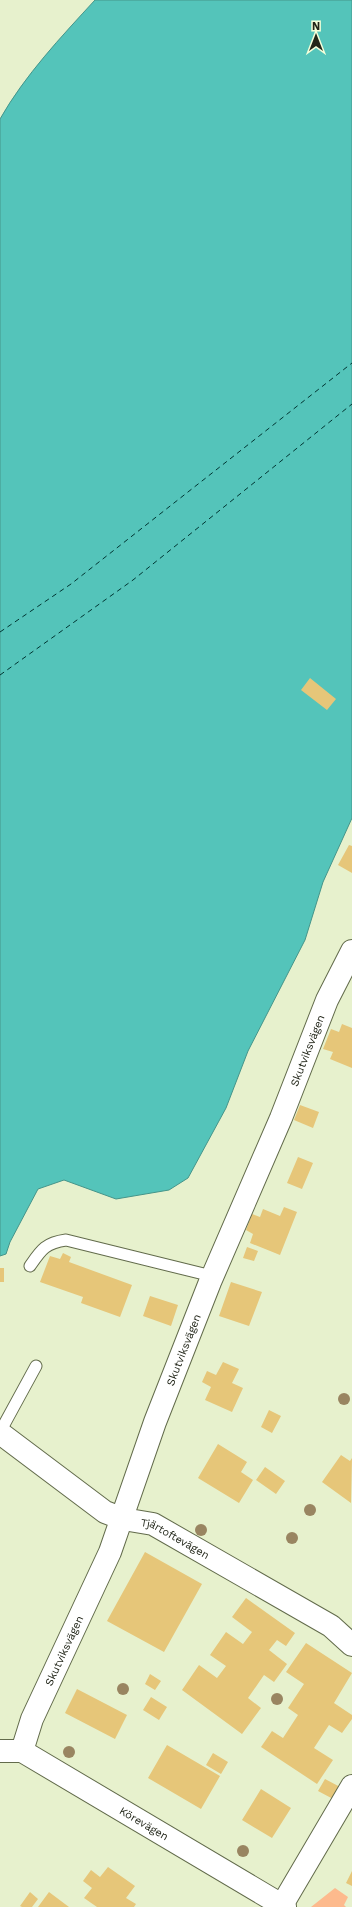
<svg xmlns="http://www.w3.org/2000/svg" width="352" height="1907" font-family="'Work Sans',sans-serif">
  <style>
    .green { fill: #fdba8d }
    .water { fill: #54c4ba; stroke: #45958a }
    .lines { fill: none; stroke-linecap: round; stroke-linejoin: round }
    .ferry { stroke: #003532; stroke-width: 1; stroke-dasharray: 5 4; stroke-linecap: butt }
    .building { fill: #e6c679 }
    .service-casing { stroke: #626b4b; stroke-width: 13 }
    .minor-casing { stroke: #626b4b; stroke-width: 24 }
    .service { stroke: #fff; stroke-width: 11 }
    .minor { stroke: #fff; stroke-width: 22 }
    .tree { fill: #998561 }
    .labels { text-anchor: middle; stroke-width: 3; stroke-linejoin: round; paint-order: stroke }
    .street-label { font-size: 11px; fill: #222619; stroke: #f4ffda }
  </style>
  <rect width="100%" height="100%" fill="#e7f1cd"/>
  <!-- green -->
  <path class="green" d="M335,1888L348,1897L344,1905L346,1907H311Z"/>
  <!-- water -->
  <path class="water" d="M95,0H352V818L323,882L305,940L248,1051L226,1108L188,1178L169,1190L116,1199L64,1180L38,1189L10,1242L6,1254L0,1256V119C25,75 61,37 95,0Z"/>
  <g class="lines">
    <!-- ferry -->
    <path class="ferry" d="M0,632L71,584L352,363
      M0,675L133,580L352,404"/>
  </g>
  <!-- building -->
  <path class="building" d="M310,678L336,699L327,710L301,690Z
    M349,845L352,846V873L338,865Z
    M342,1024L352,1028V1068L330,1059L333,1052L323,1049L331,1029L339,1032Z
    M300,1105L319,1112L313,1128L294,1120Z
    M298,1157L313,1163L302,1189L287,1183Z
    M284,1207L297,1212L280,1255L250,1243L253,1234L246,1230L252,1214L260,1217L263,1209L280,1216Z
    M247,1247L258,1251L254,1261L243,1258Z
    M63,1253L71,1257L69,1262L132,1285L120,1317L81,1303L83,1297L40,1282L50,1256L60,1259Z
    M0,1268H4V1282H0Z
    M231,1282L262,1292L249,1326L219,1316Z
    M150,1296L178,1305L171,1326L143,1316Z
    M223,1362L239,1369L232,1383L243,1388L232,1412L205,1400L211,1387L202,1382L207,1371L216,1375Z
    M269,1410L281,1416L272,1433L261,1427Z
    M218,1444L247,1462L241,1472L253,1480L239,1503L198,1478Z
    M341,1455L350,1461L352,1458L351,1503L322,1482Z
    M265,1467L285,1481L276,1494L256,1480Z
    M145,1552L202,1584L164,1652L107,1621Z
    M246,1598L295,1633L286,1646L277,1640L269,1650L287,1664L274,1682L264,1675L248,1698L261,1708L242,1734L182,1690L199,1665L217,1678L226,1666L210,1655L226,1632L243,1644L252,1632L232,1617Z
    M306,1643L352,1673L334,1703L352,1715V1719L342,1733L329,1725L314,1748L333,1760L317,1784L261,1747L272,1731L283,1738L298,1715L288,1708L304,1684L286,1672Z
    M150,1674L161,1681L155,1690L145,1684Z
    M77,1689L127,1715L115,1739L65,1713Z
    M151,1697L167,1707L159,1720L143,1710Z
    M167,1745L220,1776L201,1809L148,1778Z
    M213,1753L228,1762L221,1774L206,1765Z
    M325,1779L342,1788L335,1800L318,1791Z
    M261,1789L291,1808L272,1838L242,1820Z
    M108,1867L135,1886L126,1898L136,1904L134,1907H97L84,1898L92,1888L83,1881L91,1870L100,1877Z
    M352,1871V1886L346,1883Z
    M30,1892L38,1899L32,1907H22L20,1906Z
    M49,1892L69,1907H38Z"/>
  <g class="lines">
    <!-- service casing -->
    <g class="service-casing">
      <path id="service" d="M30,1266C41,1250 45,1243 66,1240L212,1276
        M0,1432L36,1366"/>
    </g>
    <!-- minor casing -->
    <g class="minor-casing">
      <g id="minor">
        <path id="s1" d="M0,1433L105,1512L123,1519L153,1524L331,1626L352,1645"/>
        <path id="s2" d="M0,1751H22L285,1907"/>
        <path id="s3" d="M22,1751L32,1719L110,1552L155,1422L210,1282L281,1118L327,1000L352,951"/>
        <path d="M282,1905L352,1786"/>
      </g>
    </g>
    <!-- service -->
    <use href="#service" class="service"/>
    <!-- minor -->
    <use href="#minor" class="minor"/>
  </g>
  <!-- trees -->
  <g class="tree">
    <circle cx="344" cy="1399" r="6"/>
    <circle cx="310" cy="1510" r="6"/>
    <circle cx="201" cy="1530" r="6"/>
    <circle cx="292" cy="1538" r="6"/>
    <circle cx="123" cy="1689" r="6"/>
    <circle cx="277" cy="1699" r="6"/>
    <circle cx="69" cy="1752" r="6"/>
    <circle cx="243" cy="1851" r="6"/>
  </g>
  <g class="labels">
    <!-- street labels -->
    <g class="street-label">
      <text dy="4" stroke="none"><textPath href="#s3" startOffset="757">Skutviksvägen</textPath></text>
      <text dy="4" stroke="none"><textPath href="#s3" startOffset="433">Skutviksvägen</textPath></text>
      <text dy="4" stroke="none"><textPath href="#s1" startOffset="207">Tjärtoftevägen</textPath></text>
      <text dy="4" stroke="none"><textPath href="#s3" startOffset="109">Skutviksvägen</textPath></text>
      <text dy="4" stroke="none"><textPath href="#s2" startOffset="164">Körevägen</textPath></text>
    </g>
  </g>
  <!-- north arrow -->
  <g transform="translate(316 36)" stroke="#f4ffda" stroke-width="3" paint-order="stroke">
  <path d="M0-3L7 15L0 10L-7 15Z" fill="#222619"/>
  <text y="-6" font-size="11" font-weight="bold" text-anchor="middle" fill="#222619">N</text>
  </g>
</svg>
